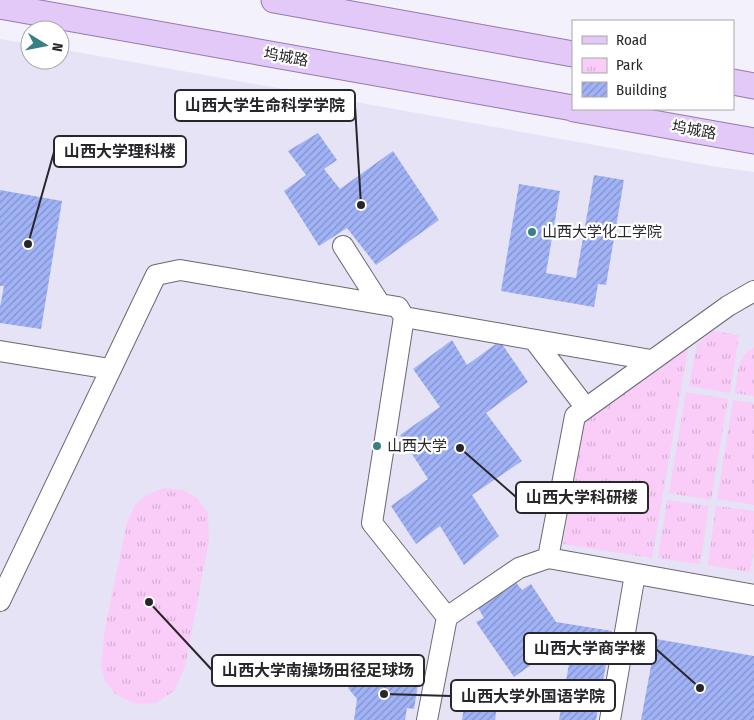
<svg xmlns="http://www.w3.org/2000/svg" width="754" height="720" font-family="'Fira Sans Condensed','Noto Sans SC',sans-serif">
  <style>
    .built { fill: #e5e3f5 }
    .park { fill: url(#park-tufts) }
    .building { fill: url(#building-hatch) }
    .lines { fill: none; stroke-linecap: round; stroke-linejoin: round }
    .minor-casing { stroke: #6a6972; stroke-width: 22 }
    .major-casing { stroke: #9679ad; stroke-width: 27 }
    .minor { stroke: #fff; stroke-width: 20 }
    .major { stroke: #e3c9f8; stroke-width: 25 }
    .poi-dot { fill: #388084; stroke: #fff; stroke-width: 2 }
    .labels { text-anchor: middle; stroke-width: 4.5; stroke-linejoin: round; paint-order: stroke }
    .street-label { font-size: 15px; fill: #27262a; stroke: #fff }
    .poi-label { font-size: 15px; fill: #27262a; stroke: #fff; text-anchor: start }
    .leader { fill: none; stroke: #27262a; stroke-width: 2 }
    .callout-dot { fill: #27262a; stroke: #fff; stroke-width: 2 }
    .callout { fill: #fff; stroke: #27262a; stroke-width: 2 }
    .callout-label { font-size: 16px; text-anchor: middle; font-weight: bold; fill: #27262a }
  </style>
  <defs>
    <pattern id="park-tufts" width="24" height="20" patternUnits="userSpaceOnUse" patternTransform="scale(1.25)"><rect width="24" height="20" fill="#faccf8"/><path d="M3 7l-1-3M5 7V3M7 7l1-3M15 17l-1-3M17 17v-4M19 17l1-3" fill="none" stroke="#d6afd5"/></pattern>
    <pattern id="building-hatch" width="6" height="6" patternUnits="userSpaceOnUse" patternTransform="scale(1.25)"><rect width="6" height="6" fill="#a1b3f7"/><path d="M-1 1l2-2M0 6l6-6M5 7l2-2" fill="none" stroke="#8391c8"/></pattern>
  </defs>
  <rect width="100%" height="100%" fill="#f2f1fc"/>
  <!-- built -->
  <path class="built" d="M0,39L30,44V60H60V49L717,167L754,172V720H0Z"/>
  <!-- park -->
  <path class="park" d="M713,331L739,335L730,393L689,386L697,344Z
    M688,348L652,558L563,544L584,422Z
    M754,348V396L735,393C738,376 736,355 754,348Z
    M686,392L728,399L711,500L669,493Z
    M733,400L754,403V505L717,499Z
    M164,488L183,490L197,498L208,513L209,541L185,666L175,690L156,703L136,704L115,694L105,681L101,666L105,628L127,523L135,505L148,494Z
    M667,500L709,506L700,564L658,558Z
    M716,506L754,511V546L750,572L708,565Z"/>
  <!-- building -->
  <path class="building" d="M318,133L337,160L324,169L340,189L393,151L439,220L376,265L347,228L319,246L284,191L306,175L288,151Z
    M594,175L624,180L606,285L598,284L594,307L501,291L519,184L560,191L546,273L576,278Z
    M0,190L62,201L41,329L0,323V307L4,286H0Z
    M452,340L467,365L500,341L528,382L486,413L522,461L472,495L499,536L464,565L440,526L416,544L391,506L428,479L400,435L440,407L413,369Z
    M514,580L522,590L531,584L556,622L612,631L596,720H559L571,653L552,650L514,677L476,622L484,618L477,606Z
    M656,639L754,656V720H641Z
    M401,665H405L404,681L418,684L414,709L407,708L405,720H354L357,699L348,688L366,676L395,681L397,669Z
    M466,691L499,695L495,720H462Z"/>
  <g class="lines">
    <!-- minor casing -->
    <g class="minor-casing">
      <path id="minor" d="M343,246L380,304L398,307L404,317
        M754,291L728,306L575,416L548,558L754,595
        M534,340L586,408
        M0,351L110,369
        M0,601L156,275L180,270L380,304
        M447,617L372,523L404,317L651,360
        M427,720L447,617L519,568L548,558
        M610,720L635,574"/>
    </g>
    <!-- major casing -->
    <g class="major-casing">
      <path id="major" d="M274,0L573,54
        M0,6L573,108
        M733,82L754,86
        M574,109L754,141"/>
    </g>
    <!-- minor -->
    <use href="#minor" class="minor"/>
    <!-- major -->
    <use href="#major" class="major"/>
  </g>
  <!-- markers -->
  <g class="poi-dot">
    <circle cx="532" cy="232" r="5"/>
    <circle cx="377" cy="446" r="5"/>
  </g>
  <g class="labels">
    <!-- street labels -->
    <g class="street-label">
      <text transform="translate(286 57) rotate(10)" y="5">坞城路</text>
      <text transform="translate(694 130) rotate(10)" y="5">坞城路</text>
    </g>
    <!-- poi labels -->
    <g class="poi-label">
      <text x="542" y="237">山西大学化工学院</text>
      <text x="387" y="451">山西大学</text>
    </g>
  </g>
  <!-- callouts -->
  <path class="leader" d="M361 205L355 106M28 244L54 152M460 448L516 497M700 688L656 649M149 602L212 670M384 694L451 696"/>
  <g class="callout-dot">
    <circle cx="361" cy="205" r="5"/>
    <circle cx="28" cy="244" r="5"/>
    <circle cx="460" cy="448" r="5"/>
    <circle cx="700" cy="688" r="5"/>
    <circle cx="149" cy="602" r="5"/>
    <circle cx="384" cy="694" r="5"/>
  </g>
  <g class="callout">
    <rect x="175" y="90" width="180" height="31" rx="5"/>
    <rect x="54" y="136" width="132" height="31" rx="5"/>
    <rect x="516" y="482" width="132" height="31" rx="5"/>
    <rect x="524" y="633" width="132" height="31" rx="5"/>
    <rect x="212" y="655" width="212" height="31" rx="5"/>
    <rect x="451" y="680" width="164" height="31" rx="5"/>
  </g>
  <g class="callout-label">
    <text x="265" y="111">山西大学生命科学学院</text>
    <text x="120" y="157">山西大学理科楼</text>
    <text x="582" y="503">山西大学科研楼</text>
    <text x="590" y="654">山西大学商学楼</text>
    <text x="318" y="676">山西大学南操场田径足球场</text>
    <text x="533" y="702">山西大学外国语学院</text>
  </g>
  <!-- legend -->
  <rect x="572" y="20" width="162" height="90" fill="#ffffff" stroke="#a9a8aa"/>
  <rect x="582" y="36" width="25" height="8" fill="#e3c9f8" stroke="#a9a8aa"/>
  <text x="616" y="45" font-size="15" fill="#27262a">Road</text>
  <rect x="582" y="58" width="25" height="15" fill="url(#park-tufts)" stroke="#a9a8aa"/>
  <text x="616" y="70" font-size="15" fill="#27262a">Park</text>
  <rect x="582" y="82" width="25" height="15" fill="url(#building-hatch)" stroke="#a9a8aa"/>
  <text x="616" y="95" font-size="15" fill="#27262a">Building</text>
  <!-- north arrow -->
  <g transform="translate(45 45) rotate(100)"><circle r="24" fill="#ffffff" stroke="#a9a8aa"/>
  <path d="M0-4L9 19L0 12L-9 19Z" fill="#388084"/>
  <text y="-8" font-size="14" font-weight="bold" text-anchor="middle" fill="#27262a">N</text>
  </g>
</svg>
